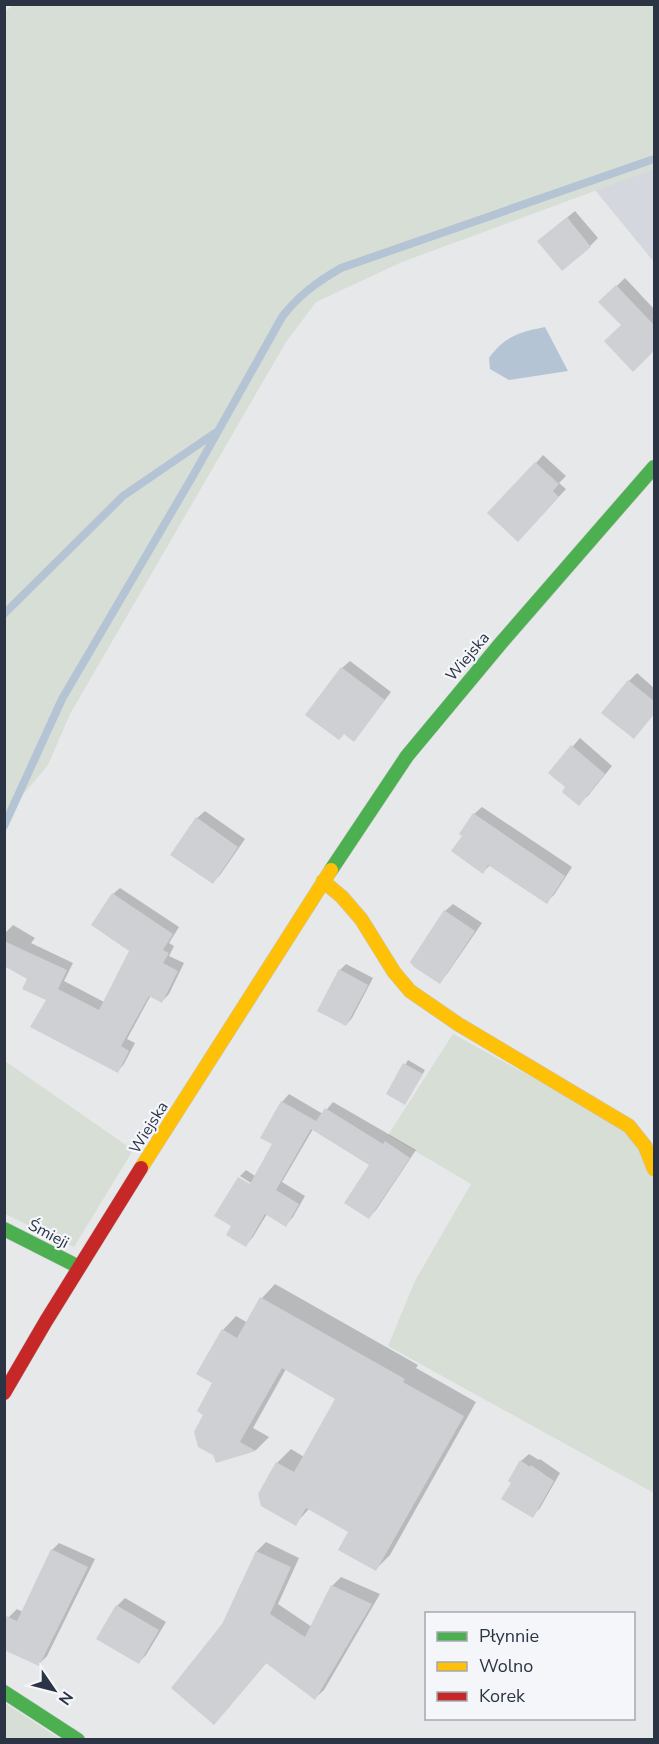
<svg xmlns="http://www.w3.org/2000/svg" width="659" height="1744" font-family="'Nunito Sans',sans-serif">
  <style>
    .built { fill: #d4d7dd }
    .green { fill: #d6ded6 }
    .water { fill: #b4c4d5 }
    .shadow { fill: #0003 }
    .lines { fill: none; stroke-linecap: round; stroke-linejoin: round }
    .stream { stroke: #b4c4d5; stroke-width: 8 }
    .building { fill: #ced0d3 }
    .fast-casing { stroke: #c4c6c8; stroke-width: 15 }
    .slow-casing { stroke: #c4c6c8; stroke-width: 15 }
    .jam-casing { stroke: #c4c6c8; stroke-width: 15 }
    .fast { stroke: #4caf50; stroke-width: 14 }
    .slow { stroke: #ffc107; stroke-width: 14 }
    .jam { stroke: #c62828; stroke-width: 14 }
    .labels { text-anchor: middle; stroke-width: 4.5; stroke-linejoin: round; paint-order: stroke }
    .street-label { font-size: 16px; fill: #2b3445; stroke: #f4f6f9 }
  </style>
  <rect width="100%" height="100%" fill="#e6e8ea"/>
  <!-- built -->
  <path class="built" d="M654,169V262L595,190Z"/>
  <!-- green -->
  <path class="green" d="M14,5H654V169L402,262L316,302L286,342L70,714L48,765L5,816L4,12Z
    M453,1034L654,1144V1493L388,1346L415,1281L471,1184L388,1135Z
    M5,1061L133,1150L74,1247L5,1214Z
    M5,1703L60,1739H5Z"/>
  <!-- water -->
  <path class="water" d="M545,327L568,371L509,380L490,369L489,358C505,336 520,332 545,327Z"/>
  <!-- shadow -->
  <path class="shadow" d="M575,211L598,238L590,246L547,234Z
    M625,278L654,309V349L633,369L623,325L600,302Z
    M543,455L566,476L559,483L566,489L525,533L536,463Z
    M350,661L391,692L354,740L342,668Z
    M637,673L654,688V714L634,737L629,681Z
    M580,738L612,766L587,797L567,786L550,773Z
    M482,807L572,867L554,895L546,902L490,865L483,872L464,836L474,814Z
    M205,811L245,839L220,875L213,882L197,818Z
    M120,888L179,927L169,943L174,946L169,956L184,963L169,994L162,1001L151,995L127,1039L135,1043L124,1064L118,1071L29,978L4,964V934L13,925L35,938L31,943L73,963L64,981L104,1002L131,951L113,894Z
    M453,904L482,923L447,974L440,982L445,911Z
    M346,964L373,978L352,1018L346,1025L340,970Z
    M408,1060L425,1070L405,1103L388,1094Z
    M289,1094L323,1114L333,1102L416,1150L376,1210L369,1217L372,1164L313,1129L282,1182L305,1196L293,1217L286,1225L267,1214L253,1237L246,1245L257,1187L240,1176L246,1170L255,1176L274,1144L282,1102Z
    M275,1284L418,1365L416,1368L476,1402L390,1555L376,1569L350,1531L310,1508L295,1524L277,1463L291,1449L304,1457L337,1398L286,1369L253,1428L269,1437L256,1450L217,1461L205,1415L214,1382L223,1330L236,1316L248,1323L262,1298Z
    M529,1454L539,1460L540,1459L560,1473L540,1508L532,1516L513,1482L521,1461Z
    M266,1542L299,1558L278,1604L312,1627L332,1586L341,1577L380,1594L324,1690L315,1698L267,1662L223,1714V1625L257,1551Z
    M59,1543L95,1559L47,1656L39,1664L4,1628L9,1617L17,1609L23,1612L52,1550Z
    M125,1598L166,1622L146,1655L139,1662L98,1639L117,1606Z"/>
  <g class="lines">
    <!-- stream -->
    <path class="stream" d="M4,614L123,496L215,433
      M4,826L62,699L194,474L282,317C299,295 317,282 341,268L654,159"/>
  </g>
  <!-- building -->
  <path class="building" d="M567,217L591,247L562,271L537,241Z
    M616,285L654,325V351L633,372L604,341L621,325L598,302Z
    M535,462L559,484L553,491L559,497L518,542L487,513Z
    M341,667L385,700L354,742L344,734L339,740L305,715Z
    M628,680L654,701V714L634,739L601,713Z
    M571,745L605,774L579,806L562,792L565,787L548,773Z
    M473,813L565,876L547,904L488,865L483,874L451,851L462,836L459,834Z
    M196,817L238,847L213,884L170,855Z
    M112,893L173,934L163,950L169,953L163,963L178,971L162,1003L149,996L121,1046L129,1051L118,1073L30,1027L46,1000L22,989L27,979L4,966V941L67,970L58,989L99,1010L129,951L91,925Z
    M444,910L475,931L440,984L414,967L410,962Z
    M339,969L368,985L346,1026L317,1011Z
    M403,1063L423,1074L405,1105L386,1094Z
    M281,1101L316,1121L325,1108L383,1144L385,1141L410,1158L369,1219L344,1203L369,1165L311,1129L276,1190L299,1204L286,1227L265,1214L246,1247L226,1235L231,1226L214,1216L238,1177L250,1184L272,1144L260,1138Z
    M260,1297L405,1379L403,1382L464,1416L376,1571L338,1550L348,1532L306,1508L296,1526L261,1506L258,1494L276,1462L294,1472L335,1399L282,1368L240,1442L256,1451L216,1463L213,1455L198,1447L194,1432L203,1415L197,1411L212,1383L196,1374L222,1329L237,1338Z
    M520,1460L530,1467L531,1465L554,1481L533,1518L501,1499L511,1483L508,1481Z
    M51,1549L88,1567L39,1666L4,1650V1615L17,1621Z
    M256,1551L291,1567L270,1614L305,1637L331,1585L372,1604L315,1700L266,1663L214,1725L171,1688L222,1624Z
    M116,1605L159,1630L139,1664L96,1639Z"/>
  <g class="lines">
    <!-- fast casing -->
    <g class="fast-casing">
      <path id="fast" d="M331,870L407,756L501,643L654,467
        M4,1229L79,1267
        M4,1692L78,1740"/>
    </g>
    <!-- slow casing -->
    <g class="slow-casing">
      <path id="slow" d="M323,881L342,897L361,919L394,972L410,991L458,1024L629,1126L645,1146L654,1169
        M141,1168L331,870"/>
    </g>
    <!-- jam casing -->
    <g class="jam-casing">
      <path id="jam" d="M4,1393L46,1321L141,1168"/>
    </g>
    <!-- fast -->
    <use href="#fast" class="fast"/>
    <!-- slow -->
    <use href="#slow" class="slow"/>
    <!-- jam -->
    <use href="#jam" class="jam"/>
  </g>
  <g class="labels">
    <!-- street labels -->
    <g class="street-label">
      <text transform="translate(467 656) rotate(-50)" y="6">Wiejska</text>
      <text transform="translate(148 1127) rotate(-58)" y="6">Wiejska</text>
      <text transform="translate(49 1233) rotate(28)" y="6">Śmieji</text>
    </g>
  </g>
  <!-- border -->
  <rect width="659" height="1744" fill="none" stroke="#2b3445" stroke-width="12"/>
  <!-- legend -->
  <rect x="425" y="1612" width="210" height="108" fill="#f4f6f9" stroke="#a4a8b1" stroke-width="1.5"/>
  <rect x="437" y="1632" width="30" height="9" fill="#4caf50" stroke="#a4a8b1" stroke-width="1.5"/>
  <text x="479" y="1642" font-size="18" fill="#2b3445">Płynnie</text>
  <rect x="437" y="1662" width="30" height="9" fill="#ffc107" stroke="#a4a8b1" stroke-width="1.5"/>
  <text x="479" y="1672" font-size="18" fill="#2b3445">Wolno</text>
  <rect x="437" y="1692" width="30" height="9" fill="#c62828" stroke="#a4a8b1" stroke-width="1.5"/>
  <text x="479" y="1702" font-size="18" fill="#2b3445">Korek</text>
  <!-- north arrow -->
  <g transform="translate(54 1690) rotate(125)" stroke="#f4f6f9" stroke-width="4.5" paint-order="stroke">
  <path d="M0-4.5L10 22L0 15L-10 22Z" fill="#2b3445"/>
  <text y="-9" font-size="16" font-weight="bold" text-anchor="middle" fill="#2b3445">N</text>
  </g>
</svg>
